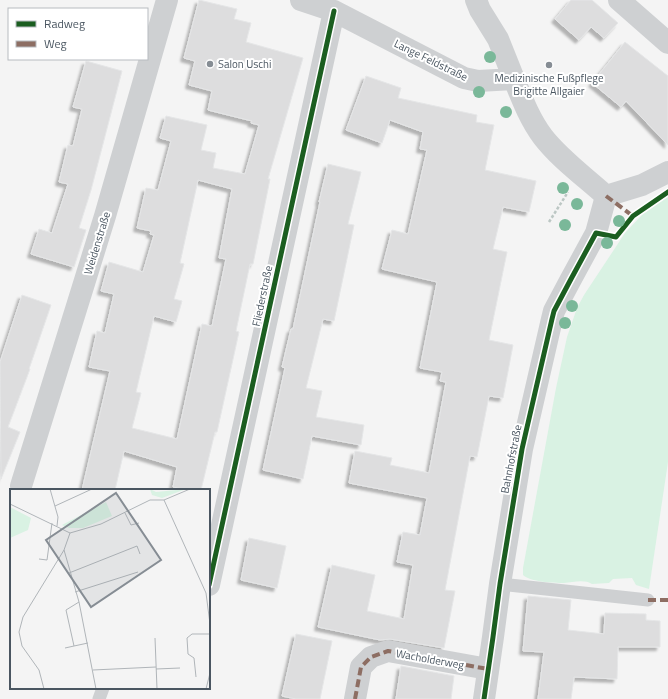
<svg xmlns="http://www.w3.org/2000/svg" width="668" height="699" font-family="'Titillium Web',sans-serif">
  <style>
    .green { fill: #d9f2e3 }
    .building { fill: #ddddde; stroke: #e5e6e7; fill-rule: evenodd; filter: url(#shadow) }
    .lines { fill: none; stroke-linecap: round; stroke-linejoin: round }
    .path { stroke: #bcc7c4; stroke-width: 2.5; stroke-dasharray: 3 2; stroke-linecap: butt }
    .lane { stroke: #ced0d2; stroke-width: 13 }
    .street { stroke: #ced0d2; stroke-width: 22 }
    .quiet { stroke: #8d6e63; stroke-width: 4; stroke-dasharray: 8 4; stroke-linecap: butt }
    .cycleway-casing { stroke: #fff; stroke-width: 8 }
    .cycleway { stroke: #1b5e20; stroke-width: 5 }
    .tree { fill: #7ab899 }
    .poi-dot { fill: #868d94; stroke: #fff; stroke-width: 1.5 }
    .labels { text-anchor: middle; stroke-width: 4; stroke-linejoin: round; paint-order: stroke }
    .street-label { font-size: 11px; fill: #4a5661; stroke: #fff }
    .poi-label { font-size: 11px; fill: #4a5661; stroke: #fff; text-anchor: start }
    .inset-road { fill: none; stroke: #b0b5b9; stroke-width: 1 }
    .view { fill: #868d94; fill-opacity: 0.15; stroke: #868d94; stroke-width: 2 }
    .inset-edge { fill: none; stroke: #4a5661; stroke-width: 2 }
  </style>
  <defs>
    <filter id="shadow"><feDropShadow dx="-3.5" dy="3.5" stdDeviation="1" flood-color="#0004"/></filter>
  </defs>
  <rect width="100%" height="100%" fill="#f4f4f4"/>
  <!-- green -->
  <path class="green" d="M668,197V462L649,589L636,585L632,578L613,579L609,583L592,584C585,579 573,582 564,583C554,583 530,582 523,575V568L556,388L567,337L577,308L584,295L625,233L642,215Z"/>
  <!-- building -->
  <path class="building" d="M199,0L237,9L234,19L251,23L246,42L303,58L268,179H270L253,264H250L236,331L239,332L217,432H215L201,490H188L173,487L177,467L124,451L115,490H82L110,371L89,367L97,331L105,333L114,294L101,291L109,262L143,272L154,235L150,234L151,231L137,228L146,188L158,190L171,141L160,138L166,116L207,125L201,150L216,153L213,168L245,174L259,125L251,123L252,121L208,110L212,91L189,85L195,61L184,58ZM198,180L232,189L219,258L226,259L212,326L202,324L177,439L132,428L141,393L136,392L154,316L176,322L182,301L174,299L184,264L180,263Z
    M571,0H592L618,23L604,38L591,27L579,40L555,19Z
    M625,42L668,76V145L626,101L621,107L592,83Z
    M86,61L122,71L91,190L79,228L86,230L74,267L31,254L39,229L52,233L68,184L59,182L68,145L73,146L82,109L73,107Z
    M366,76L401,88L398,98L477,115L476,122L494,125L485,170L536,181L529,212L503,207L493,249L507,252L489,340L513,345L503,398L489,396L477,457L470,456L445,590L455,591L444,648L390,639L380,640L318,627L332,565L375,575L367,611L404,619L413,565L397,562L403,532L420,535L427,498L349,483L355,451L392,458L390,465L429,473L446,382L440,381L442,372L420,368L437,282L382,269L392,230L408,234L427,150L420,149L423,132L390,120L382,143L346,130Z
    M328,164L361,172L348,224L354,225L334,321L323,319L306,388L322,391L316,417L364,425L361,445L312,436L303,479L263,470L285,368L282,367L291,329H293L320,202H319Z
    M22,295L51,305L29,369H30L8,427L20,432L1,479L0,362Z
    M249,538L286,546L277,588L241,580Z
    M528,596L571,600L568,630L604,634L605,613L646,614V620L660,621V647H618L617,679L574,677L571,699H538L544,652L523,651Z
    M296,634L332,641L320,699H296L282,696Z
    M401,666L454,676L451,699H396Z"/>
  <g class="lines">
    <!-- path -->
    <path class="path" d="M549,222L568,192"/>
    <!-- lane -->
    <path class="lane" d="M500,584L648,600
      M99,699L103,688"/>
    <!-- street -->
    <path class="street" d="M301,0L334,11L464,78L478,81L514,79C522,99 530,120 543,137C560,159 585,177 606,196
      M476,0L480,10L498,39L514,79
      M619,0L668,43
      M21,486L105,216L167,0
      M209,585L334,11
      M355,699L361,667L371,657L388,651L488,669
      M484,699L493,637L500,584L522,449L552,319L554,311L571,279L596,233L606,196L642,185L668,172"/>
    <!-- quiet -->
    <path class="quiet" d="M606,196L633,216
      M648,600H668
      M355,699L361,667L371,657L388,651L488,669"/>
    <!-- cycleway casing -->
    <g class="cycleway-casing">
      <path id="cycleway" d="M209,585L334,11
        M484,699L493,637L500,584L522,449L552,319L554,311L571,279L596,233L616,237L633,216L668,192"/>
    </g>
    <!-- cycleway -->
    <use href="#cycleway" class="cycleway"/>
  </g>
  <!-- trees -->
  <g class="tree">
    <circle cx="490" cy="57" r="6"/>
    <circle cx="479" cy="92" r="6"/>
    <circle cx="506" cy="112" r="6"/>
    <circle cx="563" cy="188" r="6"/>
    <circle cx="577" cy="204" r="6"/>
    <circle cx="619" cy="221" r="6"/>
    <circle cx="565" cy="225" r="6"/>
    <circle cx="607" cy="243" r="6"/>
    <circle cx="572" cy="306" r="6"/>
    <circle cx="565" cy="323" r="6"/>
  </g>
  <!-- markers -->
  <g class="poi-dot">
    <circle cx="210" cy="64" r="4"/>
    <circle cx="549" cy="65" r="4"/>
  </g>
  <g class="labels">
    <!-- street labels -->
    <g class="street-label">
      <text transform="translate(431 60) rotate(26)" y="4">Lange Feldstraße</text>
      <text transform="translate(97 243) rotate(-73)" y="4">Weidenstraße</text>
      <text transform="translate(262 296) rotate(-78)" y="4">Fliederstraße</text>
      <text transform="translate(511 459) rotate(-79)" y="4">Bahnhofstraße</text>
      <text transform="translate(430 659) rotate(10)" y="4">Wacholderweg</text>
    </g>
    <!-- poi labels -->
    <g class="poi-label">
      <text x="218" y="68">Salon Uschi</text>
      <text x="549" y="82" text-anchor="middle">Medizinische Fußpflege<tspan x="549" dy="13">Brigitte Allgaier</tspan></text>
    </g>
  </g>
  <!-- overview -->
  <g transform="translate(10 489)">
    <rect width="200" height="200" fill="#f4f4f4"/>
    <path d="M140,0L146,3L176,0L152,9L142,6ZM96,13L102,27L73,39H59L52,36ZM0,18L21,29L18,41L0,49Z" fill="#d9f2e3"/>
    <path class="inset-road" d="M40,0L48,28L47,37M154,11L196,104L200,135M0,15L60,44L91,35L140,11H154L180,0M45,17L82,0M115,24L121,36L129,34M60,44L54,61L69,113L86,200M29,70L37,71L42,34M59,84L127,57L130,65M65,103L128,83M145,149L147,200M64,157L78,154M55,159L64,157L56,121L69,113M146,180L170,179M83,181L146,178M186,188L184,169L178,165L177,149L182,145H200M34,200L29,181L12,157L9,143L13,128L54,61M196,200L200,184"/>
    <path class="view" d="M106,4L151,71L81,118L36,51Z"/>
    <rect width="200" height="200" class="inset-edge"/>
  </g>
  <!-- legend -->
  <rect x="8" y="8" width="140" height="52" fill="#ffffff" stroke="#b7bbc0"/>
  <rect x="16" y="21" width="20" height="6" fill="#1b5e20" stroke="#b7bbc0"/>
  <text x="44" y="28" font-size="12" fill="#4a5661">Radweg</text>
  <rect x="16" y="41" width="20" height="6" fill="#8d6e63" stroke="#b7bbc0"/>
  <text x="44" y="48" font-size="12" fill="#4a5661">Weg</text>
</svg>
